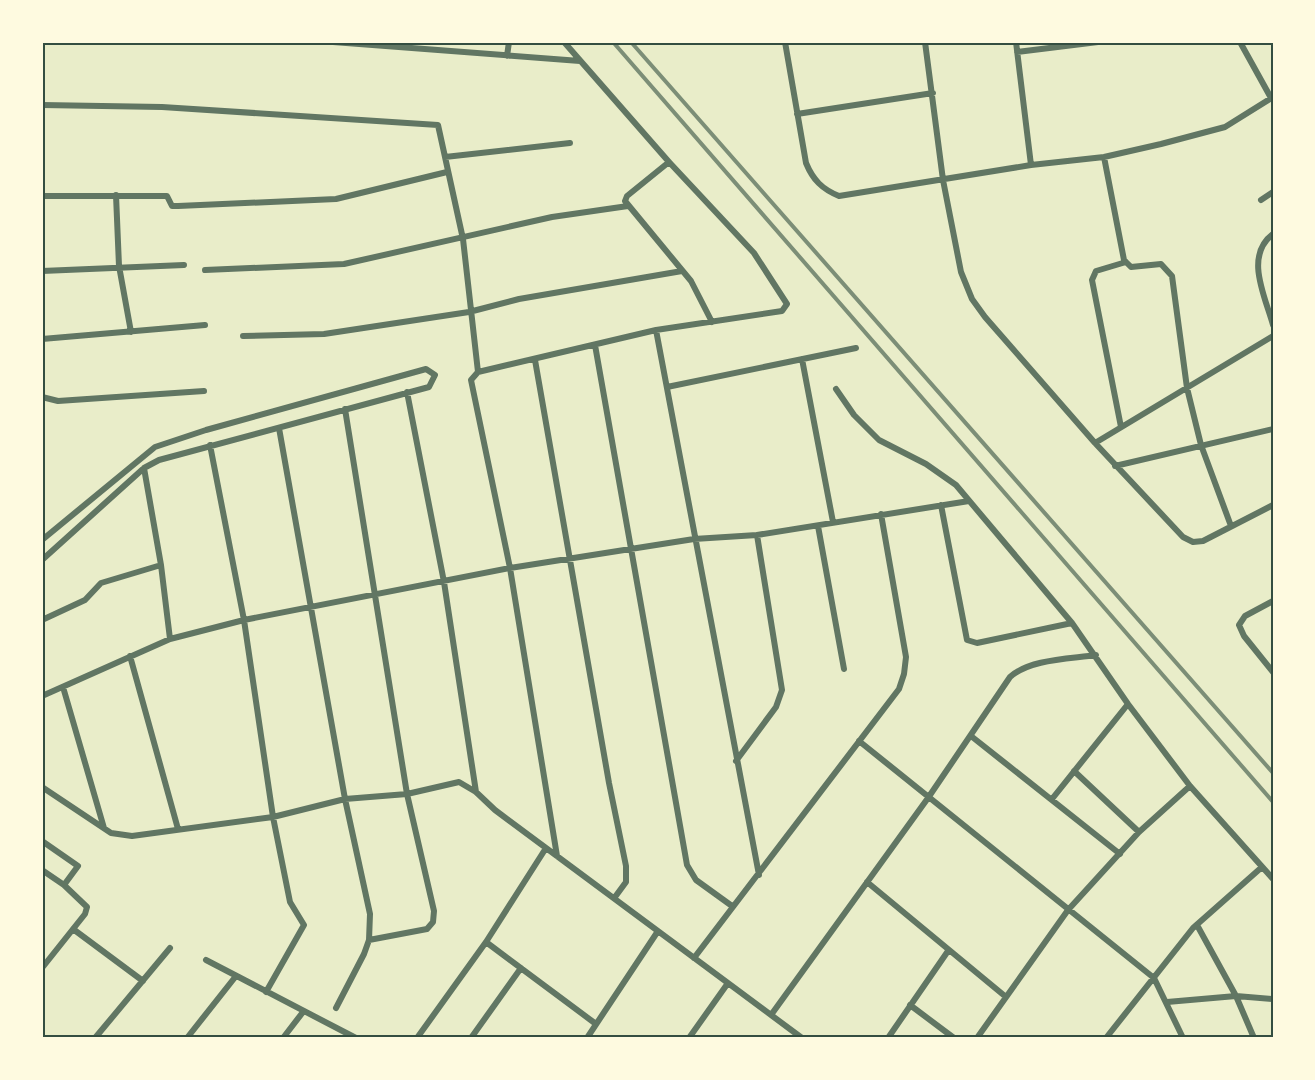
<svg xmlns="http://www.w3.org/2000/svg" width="1315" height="1080" font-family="Signika,sans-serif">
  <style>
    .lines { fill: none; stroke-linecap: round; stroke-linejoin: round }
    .minor { stroke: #617663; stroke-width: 6 }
    .rail { stroke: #7c8e77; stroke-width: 4 }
    .neatline { fill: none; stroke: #344e41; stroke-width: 2 }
  </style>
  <rect width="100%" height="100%" fill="#e9edc9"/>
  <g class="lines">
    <!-- minor -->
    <path class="minor" d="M333,42L580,61
      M785,42L806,163C813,180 822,189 839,196L1031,165L1104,157L1161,144L1225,127L1273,97
      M925,42L943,180L961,272L972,299L985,317L1095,443L1183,537L1193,542L1203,541L1273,505
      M1016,42L1031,165
      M1240,42L1271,98
      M1017,52L1098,42
      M507,56L509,42
      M42,105L162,107L438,125L463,239L478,372
      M797,114L933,93
      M445,157L570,143
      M1104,157L1124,260L1131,267L1161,264L1172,276L1187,388L1201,445L1231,526
      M669,162L627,196L625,201L691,281L712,322
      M116,195L119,266L131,332
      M42,196H167L172,206H178L336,199L447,172
      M1261,200L1273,192
      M1273,234C1244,256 1265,296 1273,325
      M205,270L344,264L552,217L628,206
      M42,271L184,265
      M656,330L759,875
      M243,336L324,334L469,312L519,299L682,271
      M42,339L205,325
      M595,345L687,865L696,880L732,906
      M802,359L833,522
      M535,360L609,783L626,866V882L615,897
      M667,387L856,348
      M836,389L854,415L879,440L926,464L956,485L1072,623L1128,704L1190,786L1273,879
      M407,392L444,582L476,792
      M42,397L58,401L204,391
      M345,409L407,794L434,911L433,922L427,929L369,940
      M1121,427L1092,280L1096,271L1126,262
      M279,428L345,799L370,914L369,940L364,954L336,1008
      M1095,443L1273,336
      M210,445L244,620L273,817L290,902L304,925L266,992
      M1115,466L1273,429
      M144,468L161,565L170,639
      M941,505L967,640L977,643L1072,623
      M818,526L844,669
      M42,540L155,447L206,430L426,369L435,375L429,387L159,460L144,468L42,560
      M1273,601L1245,616L1239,625L1244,636L1273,672
      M42,620L85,600L101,583L161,565
      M130,656L178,829
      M63,687L104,828
      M42,696L170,639L244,620L510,568L694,539L757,535L969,501
      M971,736L1120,854
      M859,741L1154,978L1183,1038
      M736,761L776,707L782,690L757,535
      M1074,771L1139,832
      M42,787L111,833L132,836L273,817L345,799L407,794L459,782L476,792L495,810L802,1038
      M1052,799L1128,704
      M42,841L78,866L64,885L87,907L85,914L42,968
      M557,856L510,568L471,380L478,372L656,330L782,311L787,304L754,253L669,162L564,42
      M42,870L64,885
      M867,882L1006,997
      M1197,925L1236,996L1254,1038
      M73,929L143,981
      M486,942L596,1024
      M694,958L899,689L904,674L906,657L881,514
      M206,960L356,1038
      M1167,1002L1236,996L1273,999
      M910,1005L954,1038
      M771,1015L928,798L1010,677C1030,659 1070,659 1096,655
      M95,1038L170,948
      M187,1038L236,976
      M283,1038L303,1012
      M417,1038L486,942L546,848
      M471,1038L521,968
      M587,1038L658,931
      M689,1038L728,983
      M888,1038L948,951
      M977,1038L1068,910L1139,832L1190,786
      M1106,1038L1193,928L1262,867"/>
    <!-- rail -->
    <path class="rail" d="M613,42L1273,802
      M631,42L1273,773"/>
  </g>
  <!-- border -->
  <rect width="1315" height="1080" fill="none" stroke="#fefae0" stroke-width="87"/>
  <rect x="44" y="44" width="1228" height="992" class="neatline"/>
</svg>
